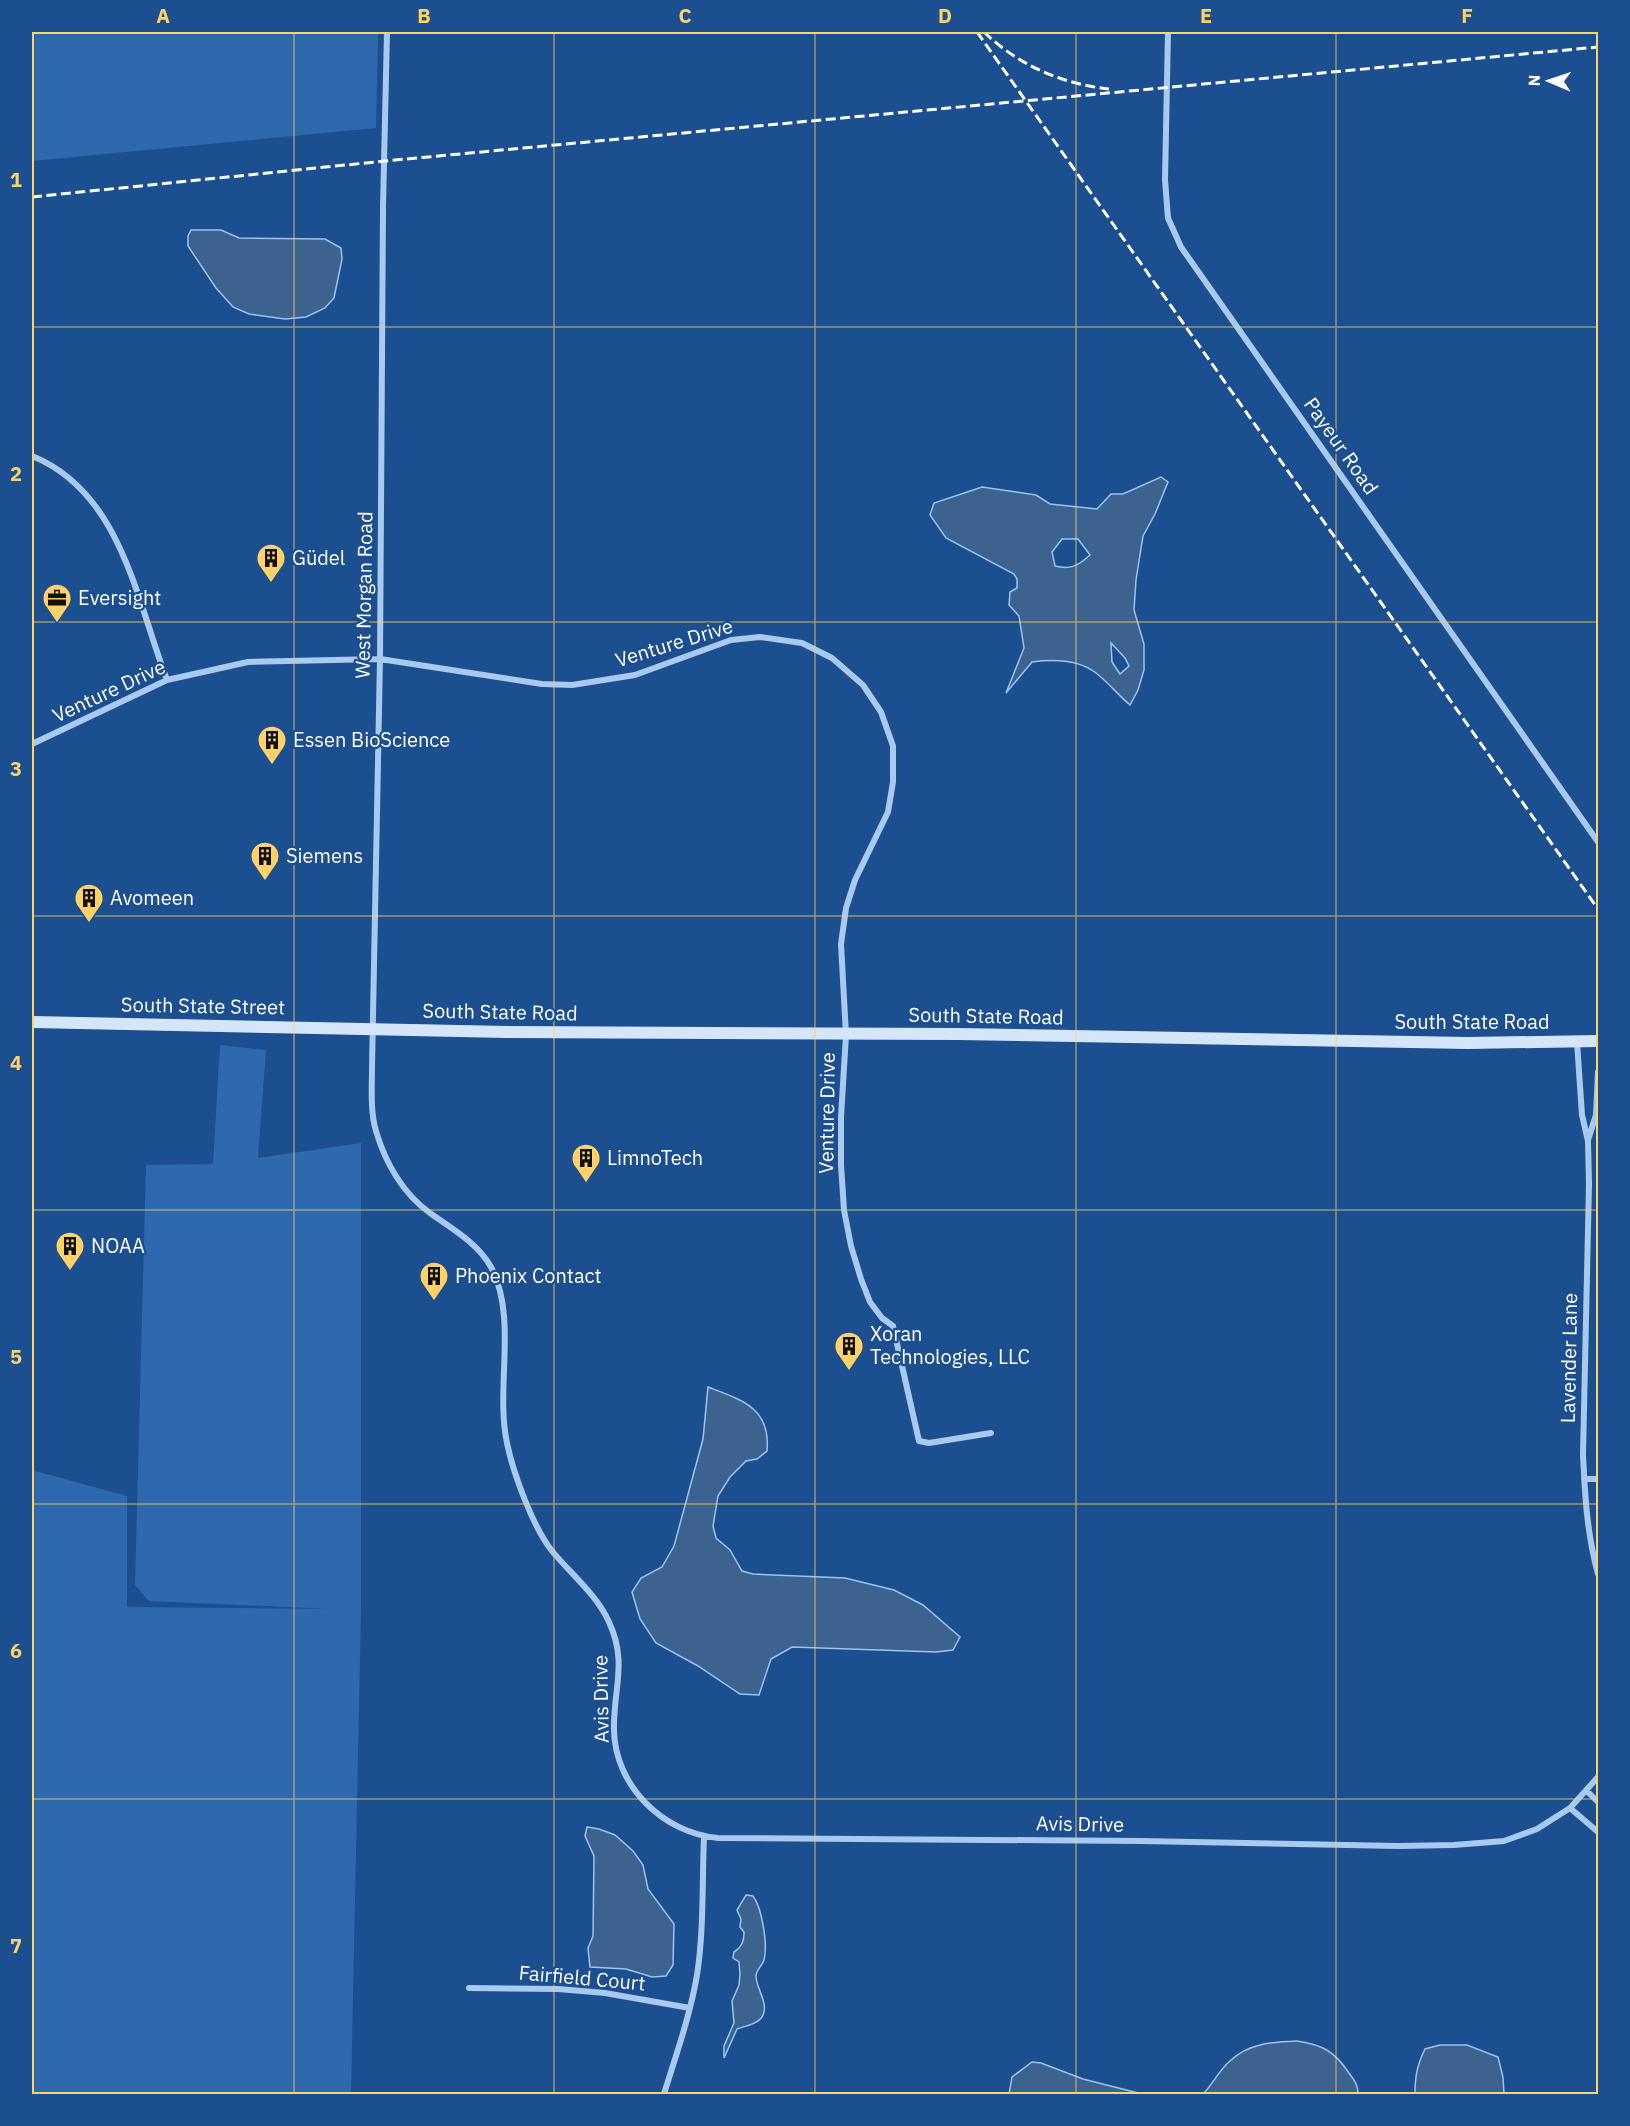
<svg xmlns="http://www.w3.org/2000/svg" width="1630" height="2126" font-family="'IBM Plex Sans',sans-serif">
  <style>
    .green { fill: #2e69ad }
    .water { fill: #3c6290; stroke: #9cc4f0; stroke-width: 1.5; fill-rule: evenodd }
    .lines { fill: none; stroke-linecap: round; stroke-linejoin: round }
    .minor { stroke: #a9c9ee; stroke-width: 6 }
    .secondary { stroke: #d6e6fa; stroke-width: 12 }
    .rail { stroke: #fff; stroke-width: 3; stroke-dasharray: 10 4.5; stroke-linecap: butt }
    .grid { fill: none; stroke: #ffd166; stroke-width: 1.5; stroke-opacity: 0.55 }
    .labels { text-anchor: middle; stroke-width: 4.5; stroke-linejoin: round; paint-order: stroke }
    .street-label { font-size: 20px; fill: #fff; stroke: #1b4f8f }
    .poi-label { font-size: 20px; fill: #fff; stroke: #1b4f8f; text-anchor: start }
    .neatline { fill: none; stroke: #ffd166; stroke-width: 2 }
    .grid-label { font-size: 20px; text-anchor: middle; font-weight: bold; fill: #ffd166 }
  </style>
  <rect width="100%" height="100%" fill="#1b4f8f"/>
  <!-- green -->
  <path class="green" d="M32,32H378L376,128L32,161Z
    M220,1045L266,1050L258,1158L361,1143V1609L351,2094H32V1470L127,1496V1607L331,1609L149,1601L135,1585L146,1165L213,1164Z"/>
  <!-- water -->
  <path class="water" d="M191,230H221L239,238L325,239L341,248L342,259L334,298L325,308L306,317L285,319L249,314L233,307L216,288L188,246V236Z
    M1161,477L1168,482L1155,514L1143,536L1136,580L1134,610L1144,644V670L1138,690L1130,705C1118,695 1108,682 1096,673C1078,659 1054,659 1032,662L1006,693L1024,648L1019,616L1009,605L1010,592L1017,588V579L1014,574L946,538L930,515L934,503L982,487L1036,495L1050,504L1097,509L1111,494H1123ZM1062,539H1078L1090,555C1078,566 1070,570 1055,566L1052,552ZM1111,643L1125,658L1129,666L1120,674L1112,662Z
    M708,1387C742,1400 771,1408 767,1451L757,1459L746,1461L730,1477L718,1496L713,1526L716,1538L730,1550L742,1571L753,1574L845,1578L894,1590L923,1605L960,1637L953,1650L936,1652L792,1647L771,1659L759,1695L740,1694L698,1666L656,1643L640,1619L632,1592L641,1578L662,1567L674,1546L703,1439Z
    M587,1827L599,1829L615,1835L633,1851L643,1865L648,1889L674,1924L673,1965L666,1976L652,1977L626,1969L590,1967L588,1948L593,1936L594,1856L585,1836Z
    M746,1895L753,1896C762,1908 768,1945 764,1960C762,1966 756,1970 756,1976C756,1989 770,2004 762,2017C758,2024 745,2026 737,2029L724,2058V2046L734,2023L732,2001L739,1985L740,1974L739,1962L733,1958L734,1952C742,1947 744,1941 744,1932L740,1927L741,1919L737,1910Z
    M1297,2041C1323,2045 1334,2051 1349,2073C1355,2081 1358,2085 1358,2094H1203C1213,2084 1219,2070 1230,2061C1248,2043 1273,2042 1297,2041Z
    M1440,2045H1467L1498,2057L1503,2077L1504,2094H1415C1415,2077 1417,2065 1425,2049Z
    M1032,2062L1041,2063L1083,2079L1142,2094H1009L1012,2077Z"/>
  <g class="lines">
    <!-- minor -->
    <path class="minor" d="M387,32L383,207L380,659L372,1067C372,1087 370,1111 376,1131C385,1162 403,1194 430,1213C451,1228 478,1243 491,1267C518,1318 495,1387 507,1443C513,1473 533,1527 552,1551C571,1574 597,1595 609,1622C628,1663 613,1689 614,1730C615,1786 663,1833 718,1838L1141,1841L1398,1846L1454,1845L1504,1841L1537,1829L1570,1808L1598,1777
      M1168,32L1165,180L1168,218L1181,247L1598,842
      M32,456C121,492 136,599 167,680
      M32,744L167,680L248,662L380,659L542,684L572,685L635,675L731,640L760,637L802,643L832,658L863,685L881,712L893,746V782L888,812L855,880L846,908L841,944L846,1035L841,1117V1165L844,1210L851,1246L861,1279L870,1302L882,1318L893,1326L919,1441L929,1443L991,1433
      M1577,1042L1582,1115L1588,1141L1589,1184L1583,1455C1585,1496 1587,1534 1598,1574
      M1588,1140L1596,1115L1598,1072
      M1584,1479H1598
      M1587,1791L1598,1802
      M1570,1808L1598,1832
      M469,1988L558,1989L605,1993L690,2008
      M664,2094C676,2055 690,2016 697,1975C704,1930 702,1882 704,1837"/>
    <!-- secondary -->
    <path class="secondary" d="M32,1022L507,1032L958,1034L1468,1043L1598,1041"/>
    <!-- rail -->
    <path class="rail" d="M977,32L1598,909
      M984,32C1018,65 1062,84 1109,89
      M32,197L385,161L1598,47"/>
  </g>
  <!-- grid -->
  <path class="grid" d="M294,32V2094M554,32V2094M815,32V2094M1076,32V2094M1336,32V2094M32,327H1598M32,622H1598M32,916H1598M32,1210H1598M32,1504H1598M32,1799H1598"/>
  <!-- icons -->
  <defs>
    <g id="building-pin" transform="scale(1.5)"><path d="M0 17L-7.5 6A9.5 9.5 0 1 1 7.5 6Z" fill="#ffd166" stroke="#1b4f8f"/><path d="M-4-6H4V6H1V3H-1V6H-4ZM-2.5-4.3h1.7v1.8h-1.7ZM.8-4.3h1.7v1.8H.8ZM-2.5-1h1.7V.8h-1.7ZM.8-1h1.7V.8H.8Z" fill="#111"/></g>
    <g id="office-pin" transform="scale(1.5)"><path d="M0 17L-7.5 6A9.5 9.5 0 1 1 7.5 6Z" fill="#ffd166" stroke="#1b4f8f"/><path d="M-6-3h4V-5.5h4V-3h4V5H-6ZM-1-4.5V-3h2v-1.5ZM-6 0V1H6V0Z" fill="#111"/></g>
  </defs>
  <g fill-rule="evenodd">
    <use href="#building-pin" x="271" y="558"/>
    <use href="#office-pin" x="57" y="598"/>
    <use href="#building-pin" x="272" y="740"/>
    <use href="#building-pin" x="265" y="856"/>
    <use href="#building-pin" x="89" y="898"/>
    <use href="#building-pin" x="586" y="1158"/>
    <use href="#building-pin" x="70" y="1246"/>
    <use href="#building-pin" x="434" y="1276"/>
    <use href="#building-pin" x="849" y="1346"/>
  </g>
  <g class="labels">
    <!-- street labels -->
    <g class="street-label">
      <text transform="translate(1341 446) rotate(55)" y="7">Payeur Road</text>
      <text transform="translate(364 595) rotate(-89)" y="7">West Morgan Road</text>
      <text transform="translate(674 643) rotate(-17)" y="7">Venture Drive</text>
      <text transform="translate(109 691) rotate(-25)" y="7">Venture Drive</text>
      <text transform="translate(203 1006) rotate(1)" y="7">South State Street</text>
      <text transform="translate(500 1012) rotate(1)" y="7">South State Road</text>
      <text transform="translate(986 1016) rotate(1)" y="7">South State Road</text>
      <text x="1472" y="1029">South State Road</text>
      <text transform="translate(827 1113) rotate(-89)" y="7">Venture Drive</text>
      <text transform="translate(1569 1358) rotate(-89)" y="7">Lavender Lane</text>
      <text transform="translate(601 1699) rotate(-91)" y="7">Avis Drive</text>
      <text transform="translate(1080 1824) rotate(1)" y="7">Avis Drive</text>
      <text transform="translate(582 1978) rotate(5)" y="7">Fairfield Court</text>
    </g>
    <!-- poi labels -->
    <g class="poi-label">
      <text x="292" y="565">Güdel</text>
      <text x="78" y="605">Eversight</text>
      <text x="293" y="747">Essen BioScience</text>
      <text x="286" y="863">Siemens</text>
      <text x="110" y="905">Avomeen</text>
      <text x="607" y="1165">LimnoTech</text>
      <text x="91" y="1253">NOAA</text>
      <text x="455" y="1283">Phoenix Contact</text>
      <text x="870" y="1341">Xoran<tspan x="870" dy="23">Technologies, LLC</tspan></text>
    </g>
  </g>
  <!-- border -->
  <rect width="1630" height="2126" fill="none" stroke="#1b4f8f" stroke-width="66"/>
  <!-- north arrow -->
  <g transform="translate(1549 81) rotate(272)" stroke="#1b4f8f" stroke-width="4.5" paint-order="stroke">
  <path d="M0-4.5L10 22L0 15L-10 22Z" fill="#ffffff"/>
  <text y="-9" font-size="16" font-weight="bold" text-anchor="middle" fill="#ffffff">N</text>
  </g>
  <rect x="33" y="33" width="1564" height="2060" class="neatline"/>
  <g class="grid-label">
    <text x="163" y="23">A</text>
    <text x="424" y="23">B</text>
    <text x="685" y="23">C</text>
    <text x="945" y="23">D</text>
    <text x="1206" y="23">E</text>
    <text x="1467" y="23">F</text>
    <text x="16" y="187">1</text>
    <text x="16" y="481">2</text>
    <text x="16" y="776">3</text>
    <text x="16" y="1070">4</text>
    <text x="16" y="1364">5</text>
    <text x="16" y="1658">6</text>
    <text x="16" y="1953">7</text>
  </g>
</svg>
